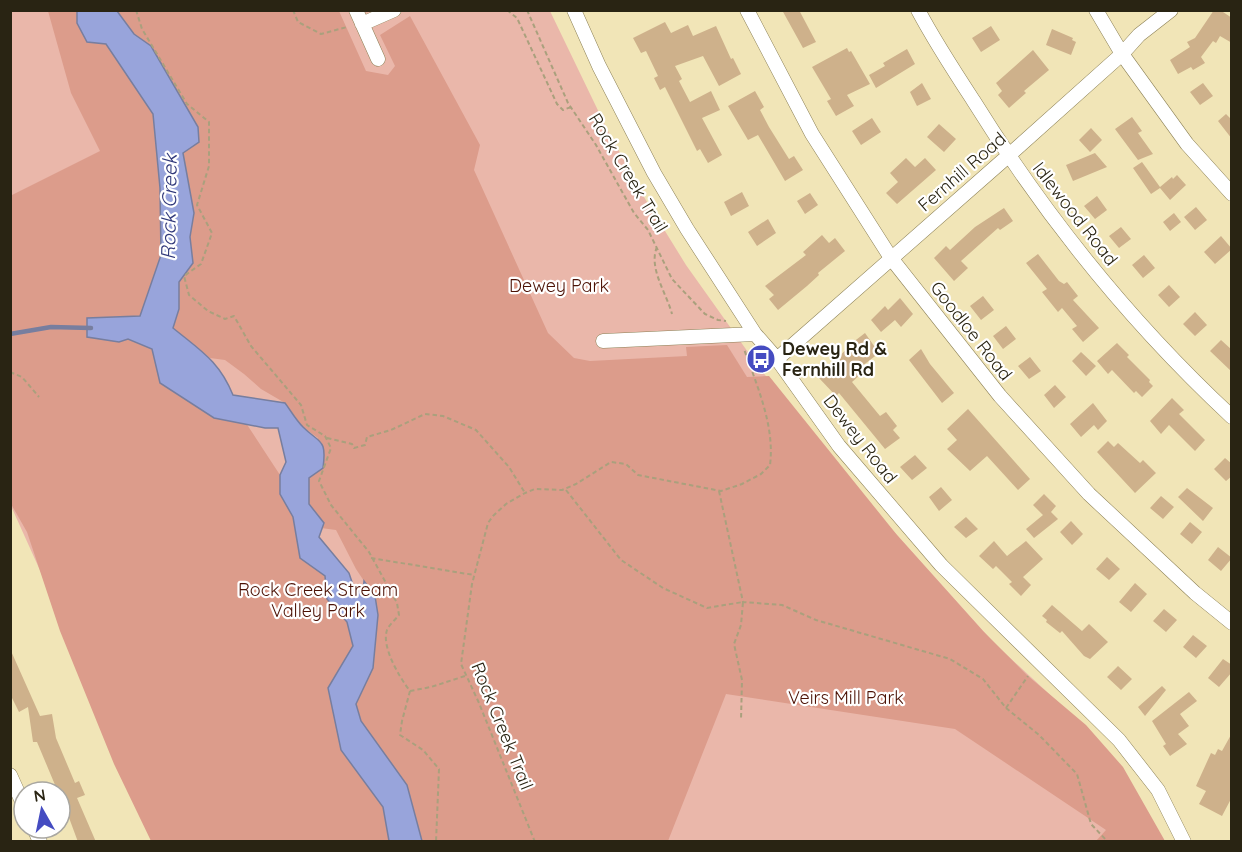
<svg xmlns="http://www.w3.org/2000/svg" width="1242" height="852" font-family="Quicksand,sans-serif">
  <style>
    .green { fill: #eab7aa }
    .forest { fill: #dc9c8b }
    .water { fill: #98a4db; stroke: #777e9f; stroke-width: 1.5 }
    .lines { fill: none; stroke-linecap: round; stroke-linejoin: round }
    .stream { stroke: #777e9f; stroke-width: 4.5 }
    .building { fill: #ceb18b }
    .minor-casing { stroke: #8c8056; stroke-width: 15 }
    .path { stroke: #aaa07d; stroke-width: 2; stroke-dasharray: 4.5 3; stroke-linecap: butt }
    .minor { stroke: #fff; stroke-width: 14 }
    .labels { text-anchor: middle; stroke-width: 4.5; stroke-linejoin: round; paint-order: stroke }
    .street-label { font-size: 18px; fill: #292413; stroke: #fff }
    .park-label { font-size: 18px; fill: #4c1205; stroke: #fff }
    .poi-label { font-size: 18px; font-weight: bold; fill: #292413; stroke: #fff; text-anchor: start }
    .water-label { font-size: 20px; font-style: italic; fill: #31397b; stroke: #fff }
  </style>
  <rect width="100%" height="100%" fill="#f1e5b7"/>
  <!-- green -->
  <path class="green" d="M10,11H550L606,127L644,197L686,265L755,362L836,467L994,643L1086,728L1163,841H162L11,506Z"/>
  <!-- forest -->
  <path class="forest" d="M48,11H77V23L106,44L153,114L160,188L161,255L140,316L87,318L152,349L160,383L214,418L246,423L280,475V494L293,517L300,558L325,576L327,599L347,622L353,646L328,688L341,750L383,807L389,841H151L114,764L60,631L27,532L11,504L10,196L100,151L71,93Z
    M117,11H339L366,71L388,75L395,66L380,35L410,16L480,145L474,170L548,333L574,358L590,361L687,356L686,347L727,345L747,377L769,376L897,535L983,631L1028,676L1086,725L1123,767L1165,841H1096L1106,830L955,729L726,694L668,841H422L407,785L361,721L356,703L373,668L378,615L374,596L356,569L336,530L321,528L323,523L309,504V478L318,438L303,427L285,403L261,389L244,374L225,360L210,358L173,328L179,309V282L193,263L190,237L194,213L183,153L198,127L151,46L134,34Z"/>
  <!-- water -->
  <path class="water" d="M77,11H117L134,34L151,46L198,127L199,142L183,153L194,213L190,237L193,263L179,282V309L173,328C201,351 219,361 233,395L285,403C291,411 296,420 303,427C320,444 327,438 323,468L309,478V504L324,523L319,537L349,573L355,591H363L364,581L375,596L378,615L373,668L356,704L361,721L407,785L422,841H389L383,807L341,750L328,688L353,646L347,622L327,599L325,576L300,558L293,517L280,494V475L286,462L278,428H265L214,418L160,383L152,349L128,339L119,342L87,337V318L140,316L161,255L160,188L153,114L106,44L87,42L77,23Z"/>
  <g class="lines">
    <!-- stream -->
    <path class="stream" d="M10,334L51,327L91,328"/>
  </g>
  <!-- building -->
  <path class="building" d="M782,10H799L816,42L803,48Z
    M1214,10H1220L1232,18V43L1220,36L1216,43L1213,41L1201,57L1205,63L1193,70L1191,67L1178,74L1170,60L1190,47L1187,42L1195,38Z
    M665,22L671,33L688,25L693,36L716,26L731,59L733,58L741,74L719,86L703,56L675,66L682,79L679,81L690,102L711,91L720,110L702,118L722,155L708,163L700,149L697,151L665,87L660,90L654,78L658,76L646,51L641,53L633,38Z
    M991,26L1000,40L981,52L972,38Z
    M1052,29L1073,38L1072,40L1076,42L1071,55L1046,45Z
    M847,48L849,52L851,51L870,84L847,95L854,106L836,116L827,101L831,99L812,67Z
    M907,49L915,64L876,88L869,75L885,66L883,63Z
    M1033,50L1049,70L1024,91L1026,93L1009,108L998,95L1002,91L996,83Z
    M922,83L931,99L917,106L910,92Z
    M1203,83L1213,96L1200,105L1190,92Z
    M755,91L764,107L760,110L769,127L789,159L794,156L803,170L785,181L758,135L748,140L728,106Z
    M1226,114L1232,120V139L1218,121Z
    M1132,117L1142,131L1138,133L1153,154L1138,160L1115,129Z
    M872,118L881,132L861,145L852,131Z
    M939,124L956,139L944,152L927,137Z
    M1091,128L1102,140L1090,152L1079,140Z
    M1095,153L1107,167L1073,181L1066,165Z
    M906,158L915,167L925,158L936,170L897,204L886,193L898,182L890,173Z
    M1142,162L1160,187L1172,177L1173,179L1177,175L1186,185L1170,200L1160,188L1151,194L1133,168Z
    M742,192L749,206L731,216L724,202Z
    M810,193L818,205L805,214L797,201Z
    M1097,196L1107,210L1095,219L1084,206Z
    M1196,207L1207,220L1195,230L1184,217Z
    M1004,208L1013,221L1000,230L998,228L961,261L968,268L954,281L934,258L946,246L950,250L975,227Z
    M1174,213L1181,222L1170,231L1163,222Z
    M768,219L776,233L757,246L748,232Z
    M1121,227L1131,239L1119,248L1109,236Z
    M822,235L829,243L835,238L845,251L818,273L819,275L807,286L778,310L769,299L774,295L765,286L806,255L803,252Z
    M1221,236L1232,249L1215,264L1204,252Z
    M1038,254L1059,281L1064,284L1067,282L1078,296L1073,300L1099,328L1083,342L1072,329L1077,326L1062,308L1058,312L1042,292L1047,289L1026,263Z
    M1144,255L1155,268L1143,278L1132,265Z
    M1169,285L1180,297L1169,307L1158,295Z
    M983,296L994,310L981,320L970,306Z
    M900,298L913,314L901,327L895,320L881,332L871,320L885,306L888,310Z
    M1195,312L1207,325L1195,336L1183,324Z
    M1006,326L1016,339L1003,349L993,336Z
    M865,333L879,353L857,370L861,374L852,382L880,416L886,412L897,426L893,430L900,438L885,449L839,393L836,396L819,378L852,343Z
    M1221,340L1232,350V372L1210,351Z
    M1117,343L1129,355L1127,357L1150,380L1149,382L1153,386L1142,397L1136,391L1134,393L1112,370L1108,374L1097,361Z
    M921,349L930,364L954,393L942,403L909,360Z
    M1081,352L1096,366L1086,376L1072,361Z
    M1030,357L1041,371L1029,379L1018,366Z
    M1055,385L1066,397L1054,408L1044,395Z
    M1172,398L1184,410L1179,414L1205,440L1195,451L1169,425L1161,434L1150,421Z
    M1093,403L1107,421L1098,430L1094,425L1081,437L1070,424Z
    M968,409L1030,479L1018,490L987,456L970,471L947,449L957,440L947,429Z
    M1108,441L1114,447L1118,443L1140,463L1143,460L1156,473L1135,493L1097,452Z
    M915,455L927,468L912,480L900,467Z
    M1225,458L1232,464V476L1226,481L1214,469Z
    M941,487L952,500L939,511L929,497Z
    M1187,488L1213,508L1203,521L1178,497Z
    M1044,494L1056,506L1051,512L1058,519L1034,538L1026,529L1043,515L1033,505Z
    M1161,496L1174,507L1163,519L1150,508Z
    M966,517L978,529L966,538L954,527Z
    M1071,521L1083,534L1072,545L1060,532Z
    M1190,522L1202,532L1192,544L1180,534Z
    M994,541L1007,556L1026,541L1043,559L1023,577L1031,585L1021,596L1009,584L1012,582L996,566L993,569L979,556Z
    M1218,547L1232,558L1221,571L1208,560Z
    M1107,557L1120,569L1109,580L1096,569Z
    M1135,583L1147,594L1131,612L1119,602Z
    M1052,605L1082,631L1089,624L1108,642L1090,659L1084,656L1062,631L1060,633L1046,622L1047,620L1042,616Z
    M1164,609L1177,620L1166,632L1153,621Z
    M1193,635L1207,646L1196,658L1183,647Z
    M11,651L40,716L52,714L56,738L75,783L79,781L85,795L77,798L96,842H78L68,815L66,816L60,802V792H58L37,742H33L28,707L19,712L10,694Z
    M1223,659L1232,665V672L1219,687L1208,678Z
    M1118,666L1132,679L1121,690L1107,677Z
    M1162,686L1166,690L1145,716L1138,707Z
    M1189,692L1197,701L1180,714L1189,726L1178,734L1187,744L1170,756L1163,746L1166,744L1152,721Z
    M1232,733V797L1222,816L1199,804L1206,791L1196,786L1211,753L1215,755L1218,749L1222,751Z"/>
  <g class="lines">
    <!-- minor casing -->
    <g class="minor-casing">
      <path id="minor" d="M356,10L378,59
        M574,10L599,66L654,173L687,229L755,334L777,359L839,446L941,565L1119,740L1158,790L1184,842
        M747,10L812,134L891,258L1000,396L1089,494L1195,593L1232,623
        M918,10C935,42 954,71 973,100C1045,216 1132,324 1232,417
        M1096,10L1122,54L1187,144L1232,194
        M362,24L394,10
        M603,341L755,334
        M777,359L1008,156L1122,54L1139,35L1171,10
        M10,775L24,806
        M34,828L40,842"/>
    </g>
    <!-- path -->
    <path class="path" d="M136,10L142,29L187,104L209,122V166L197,205L212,233L201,264L184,276L189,295L208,311L225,319L234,316L251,346L301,405L307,425L325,436L331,448L319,481L331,505L369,552L397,603L399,615C395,620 389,625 387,630C381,647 400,678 410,691L402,721L400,735L423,750L439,769L436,842
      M293,10L298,22L321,34L347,27
      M507,10L517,18L557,104L563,110L571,107
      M527,10L568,103L596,145L634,213L648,230L672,279L705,314L718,320L726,321
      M657,247C648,268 667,294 672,314
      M10,372L22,377L39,397
      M327,438L352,444L354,448L365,445L367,437L391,430L425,414L443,416L476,430L509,467L525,493
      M566,490L621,560L663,588L707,608L743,602L741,625L734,644L742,680L741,720
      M719,491L743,602L782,605L816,620L950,659L983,679L1006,708L1028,676
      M371,558L474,575
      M410,691L431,687L465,676
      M1006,708L1039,735L1077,774L1091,824L1108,842
      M535,842L479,703L461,664L472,584L488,523L493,516L506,504L525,493L535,489L562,490L576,484L611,462L626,464L638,475L721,491L742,484L761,474L770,465C775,426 757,386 744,349"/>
    <!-- minor -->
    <use href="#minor" class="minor"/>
  </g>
  <!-- icons -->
  <defs>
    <g id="bus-disc" transform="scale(1.5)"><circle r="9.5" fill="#454cc1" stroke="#fff"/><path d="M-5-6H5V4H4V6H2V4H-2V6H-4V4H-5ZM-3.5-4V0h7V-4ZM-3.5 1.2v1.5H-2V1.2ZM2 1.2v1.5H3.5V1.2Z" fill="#fff"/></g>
  </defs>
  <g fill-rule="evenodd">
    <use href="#bus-disc" x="761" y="359"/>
  </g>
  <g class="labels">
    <!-- street labels -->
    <g class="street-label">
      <text transform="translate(962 172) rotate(-41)" y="6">Fernhill Road</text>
      <text transform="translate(628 173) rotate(59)" y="6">Rock Creek Trail</text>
      <text transform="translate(1075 214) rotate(52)" y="6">Idlewood Road</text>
      <text transform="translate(971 331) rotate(52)" y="6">Goodloe Road</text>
      <text transform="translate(860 439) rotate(52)" y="6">Dewey Road</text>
      <text transform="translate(502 726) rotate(68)" y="6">Rock Creek Trail</text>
    </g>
    <!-- park labels -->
    <g class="park-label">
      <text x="559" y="292">Dewey Park</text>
      <text x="318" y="596">Rock Creek Stream<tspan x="318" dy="21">Valley Park</tspan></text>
      <text x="846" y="704">Veirs Mill Park</text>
    </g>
    <!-- poi labels -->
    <g class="poi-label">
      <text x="782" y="355">Dewey Rd &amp;<tspan x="782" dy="21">Fernhill Rd</tspan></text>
    </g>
    <!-- water labels -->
    <g class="water-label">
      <text transform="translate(169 207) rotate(-89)" y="7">Rock Creek</text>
    </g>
  </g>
  <!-- border -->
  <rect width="1242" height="852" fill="none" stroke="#292413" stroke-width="24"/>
  <!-- north arrow -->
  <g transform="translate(42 810) rotate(351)"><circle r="28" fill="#ffffff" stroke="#a9a7a1" stroke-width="1.5"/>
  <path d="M0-4.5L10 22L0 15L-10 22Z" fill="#454cc1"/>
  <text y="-9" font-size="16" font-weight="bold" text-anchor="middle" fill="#292413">N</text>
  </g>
</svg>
